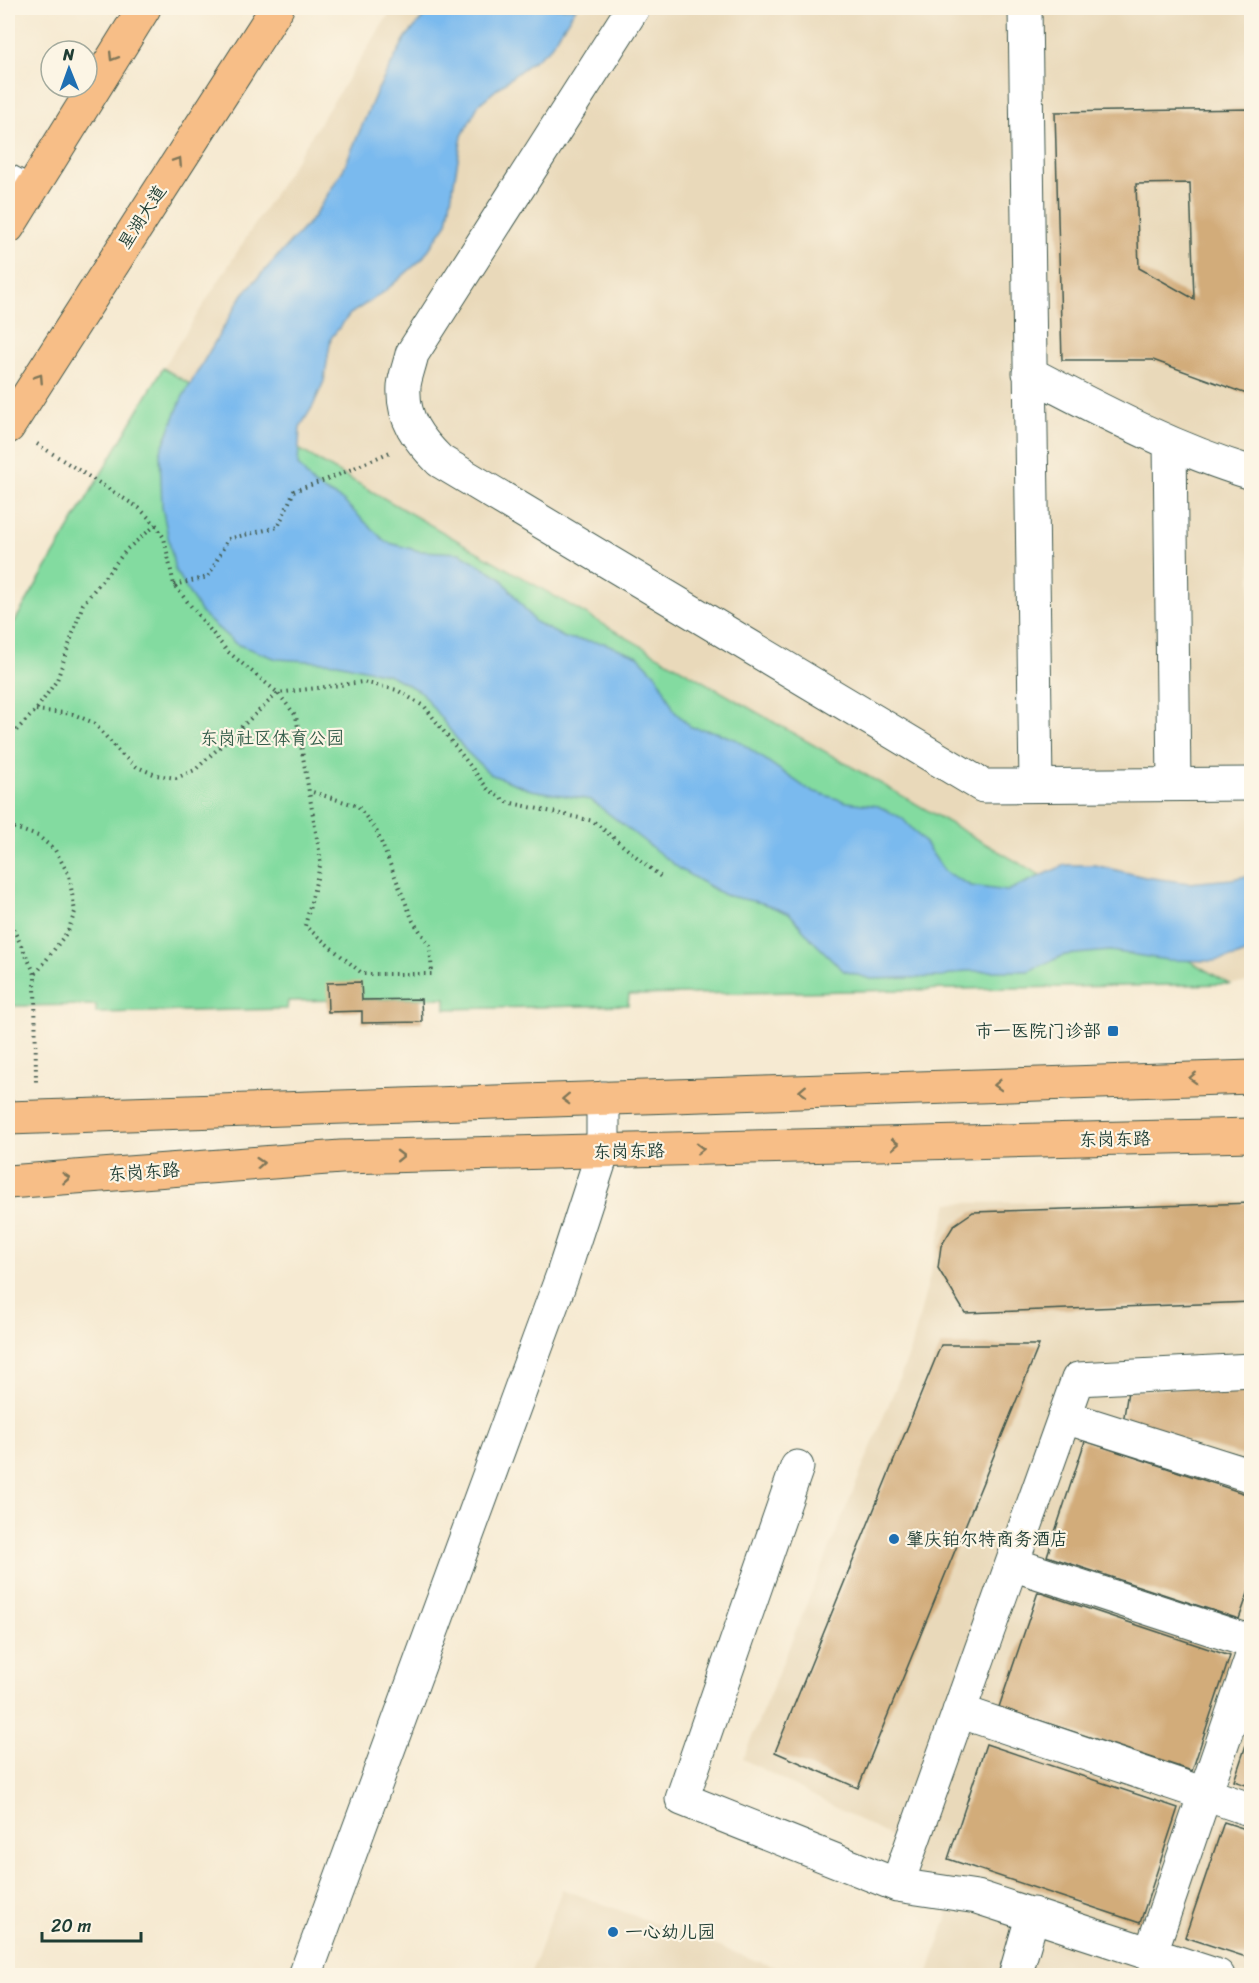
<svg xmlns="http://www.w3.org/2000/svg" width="1259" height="1983" font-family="Sriracha,'LXGW WenKai TC',sans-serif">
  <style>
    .built { fill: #e9d9ba }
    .green { fill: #83dba0; stroke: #518c6a; stroke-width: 1.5 }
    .water { fill: #7abaee; stroke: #4c7c91; stroke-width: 1.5 }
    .building { fill: #d2ac7a; fill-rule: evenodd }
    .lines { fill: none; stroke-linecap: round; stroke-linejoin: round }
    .minor-casing { stroke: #3f574c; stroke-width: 35 }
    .major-casing { stroke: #3f574c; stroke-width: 35 }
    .path { stroke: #3f574c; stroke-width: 4; stroke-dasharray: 1.5 4.5; stroke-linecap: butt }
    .minor { stroke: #fff; stroke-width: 33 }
    .major { stroke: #f7be87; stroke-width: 33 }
    .oneway { stroke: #807759 }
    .poi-dot { fill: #1f6fb2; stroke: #fcf5e5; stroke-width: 2 }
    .labels { text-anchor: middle; stroke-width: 4.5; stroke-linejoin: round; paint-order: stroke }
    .street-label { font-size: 18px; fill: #1f3d34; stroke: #fcf5e5 }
    .park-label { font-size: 18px; fill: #335d4a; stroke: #fcf5e5 }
    .poi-label { font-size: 18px; fill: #1f3d34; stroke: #fcf5e5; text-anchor: start }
  </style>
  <rect width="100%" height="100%" fill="#fcf5e5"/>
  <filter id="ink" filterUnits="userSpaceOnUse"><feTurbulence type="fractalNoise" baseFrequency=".0167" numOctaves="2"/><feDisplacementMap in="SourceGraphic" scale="12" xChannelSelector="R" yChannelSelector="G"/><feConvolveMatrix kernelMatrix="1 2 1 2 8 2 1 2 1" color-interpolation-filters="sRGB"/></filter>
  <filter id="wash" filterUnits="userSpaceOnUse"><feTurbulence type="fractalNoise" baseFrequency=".008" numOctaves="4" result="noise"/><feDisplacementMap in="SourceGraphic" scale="24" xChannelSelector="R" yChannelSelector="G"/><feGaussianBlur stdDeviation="1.35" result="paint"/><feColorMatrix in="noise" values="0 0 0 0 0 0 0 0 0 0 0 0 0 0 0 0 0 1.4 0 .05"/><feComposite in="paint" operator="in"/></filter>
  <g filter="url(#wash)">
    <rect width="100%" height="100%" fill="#f6ead2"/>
    <!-- built -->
    <path class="built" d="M393,8H1251V983L1230,984L319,461L163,368Z
      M1251,1201V1975H928L948,1915L892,1837L743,1759L911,1350L948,1203Z
      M562,1889L796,1975H530Z"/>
    <!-- green -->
    <path class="green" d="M163,368L319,461L1230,984L629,995L628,1005L445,1009V998L288,1001L287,1009L96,1013V1005L8,1006V633Z"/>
    <!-- water -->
    <path class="water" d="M432,8H576L549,49L508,80L479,104L462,136L447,223L422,259L384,292L350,314L331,338L324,381L313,406L300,427L298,465L314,485L342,500L386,542L419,551L460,553L500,577L535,622L565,638L604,643L638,656L658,677L675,712L691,727L716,732L737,740L809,790L847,802L878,806L902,818L925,843L945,872L971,886L1007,891L1065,865H1095L1145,877L1189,883L1232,879L1251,875V951L1235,957L1213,961L1167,960L1110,951L1065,955L1028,971H965L943,977L871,979L844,971L813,941L790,914L762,903L724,895L681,870L591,800L531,790L490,774L466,751L421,692L390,675L338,663L277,659L236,644L201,613L175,570L162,507L160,453L182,398L243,294L313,218L343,170L376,93L406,37Z"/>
    <g id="blocks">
      <!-- building -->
      <path class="building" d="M1252,109V396L1153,360H1062L1055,112ZM1190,183L1194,299L1139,268L1136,184Z
        M361,982L362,1000L421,999L422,1022L362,1023V1011L328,1012L327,983Z
        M1252,1203V1302L965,1313L938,1268L941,1246L954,1225L973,1212Z
        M941,1345H1039L858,1788L775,1752Z
        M1252,1383V1458L1123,1423L1128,1391Z
        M1085,1441L1252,1496V1582L1239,1619L1047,1556Z
        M1038,1592L1230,1656L1192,1771L999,1707Z
        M1251,1730H1252V1787L1234,1781Z
        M986,1744L1178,1808L1140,1923L948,1859Z
        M1224,1822L1252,1831V1959L1185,1937Z"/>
    </g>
  </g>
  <g filter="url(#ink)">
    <use href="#blocks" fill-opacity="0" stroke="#3f574c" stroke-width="1.5"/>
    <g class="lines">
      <!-- minor casing -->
      <g class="minor-casing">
        <path id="minor" d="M633,8L412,354C410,364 405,376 404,386C402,419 418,439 440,461L983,786L1252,784
          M1025,8L1036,785
          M8,181L29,192
          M1029,373C1102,411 1173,449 1252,473
          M1170,443L1174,784
          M1065,1417L1252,1476
          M797,1467L682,1799L897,1885L977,1897L1218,1976
          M1012,1564L1252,1642
          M959,1711L1252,1810
          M897,1885L1078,1379L1252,1370
          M1151,1952L1252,1656
          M305,1976L563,1274L603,1151V1098
          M1015,1976L1033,1914"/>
      </g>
      <!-- major casing -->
      <g class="major-casing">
        <path id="major" d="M8,227L144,8
          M8,427L277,8
          M8,1118L1252,1077
          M8,1182L341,1157L1252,1135"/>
      </g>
      <!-- path -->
      <path class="path" d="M37,444L139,508L156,525L164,538L174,585L227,651L278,693L296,716L321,862L305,926L363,974H432L430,946L413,921L377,832L358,806L309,791
        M174,585L208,577L228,539L278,527L294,491L336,476L390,452
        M36,710L73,714L94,723L123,756L137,767L156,775L176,778L195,770L278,693L363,682L397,690L425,707L488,789L507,802L593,821L661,877
        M8,739L36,710L57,680L83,604L127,549L156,525
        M8,827H12L38,836L55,850L69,875L75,912L68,931L35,975L36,1085
        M8,918L35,974"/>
      <!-- minor -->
      <use href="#minor" class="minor"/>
      <!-- major -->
      <use href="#major" class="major"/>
    </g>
    <!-- one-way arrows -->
    <defs><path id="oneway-chevron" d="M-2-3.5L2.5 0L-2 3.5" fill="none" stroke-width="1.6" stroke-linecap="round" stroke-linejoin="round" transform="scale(1.5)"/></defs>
    <g class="oneway">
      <use href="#oneway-chevron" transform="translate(113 57) rotate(122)"/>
      <use href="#oneway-chevron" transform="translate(178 161) rotate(-57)"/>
      <use href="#oneway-chevron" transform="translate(39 378) rotate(-57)"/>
      <use href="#oneway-chevron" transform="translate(1193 1078) rotate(178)"/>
      <use href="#oneway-chevron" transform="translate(998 1085) rotate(178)"/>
      <use href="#oneway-chevron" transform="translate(803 1091) rotate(178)"/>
      <use href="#oneway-chevron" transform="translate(566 1099) rotate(178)"/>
      <use href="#oneway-chevron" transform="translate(895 1144) rotate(-1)"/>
      <use href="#oneway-chevron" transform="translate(700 1149) rotate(-1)"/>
      <use href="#oneway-chevron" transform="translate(400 1156) rotate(-1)"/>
      <use href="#oneway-chevron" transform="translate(260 1163) rotate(-4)"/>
      <use href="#oneway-chevron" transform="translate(66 1178) rotate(-4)"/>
    </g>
  </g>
  <!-- markers -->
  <g class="poi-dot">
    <rect x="1107" y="1025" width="12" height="12" rx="3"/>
    <circle cx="894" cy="1539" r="6"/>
    <circle cx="613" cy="1932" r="6"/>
  </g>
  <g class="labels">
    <!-- street labels -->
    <g class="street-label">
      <text transform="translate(142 217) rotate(-57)" y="6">星湖大道</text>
      <text transform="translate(1115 1139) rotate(-1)" y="6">东岗东路</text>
      <text transform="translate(629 1151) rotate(-1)" y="6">东岗东路</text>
      <text transform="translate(144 1172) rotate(-4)" y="6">东岗东路</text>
    </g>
    <!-- park labels -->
    <g class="park-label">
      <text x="272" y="744">东岗社区体育公园</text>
    </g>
    <!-- poi labels -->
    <g class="poi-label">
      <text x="1101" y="1037" text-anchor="end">市一医院门诊部</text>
      <text x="906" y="1545">肇庆铂尔特商务酒店</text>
      <text x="625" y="1938">一心幼儿园</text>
    </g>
  </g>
  <!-- margin -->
  <rect width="1259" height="1983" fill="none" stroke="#fcf5e5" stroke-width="30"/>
  <!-- north arrow -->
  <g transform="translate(69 69) rotate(359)"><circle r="28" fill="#fcf5e5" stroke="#a4ab9e" stroke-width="1.5"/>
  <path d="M0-4.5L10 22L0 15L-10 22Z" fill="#1f6fb2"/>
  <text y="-9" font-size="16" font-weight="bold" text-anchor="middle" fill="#1f3d34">N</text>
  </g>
  <!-- scale -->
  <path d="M42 1932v9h99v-9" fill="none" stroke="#1f3d34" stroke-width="3"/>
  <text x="51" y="1932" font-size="18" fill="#1f3d34" stroke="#fcf5e5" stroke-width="4.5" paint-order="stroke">20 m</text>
</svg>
